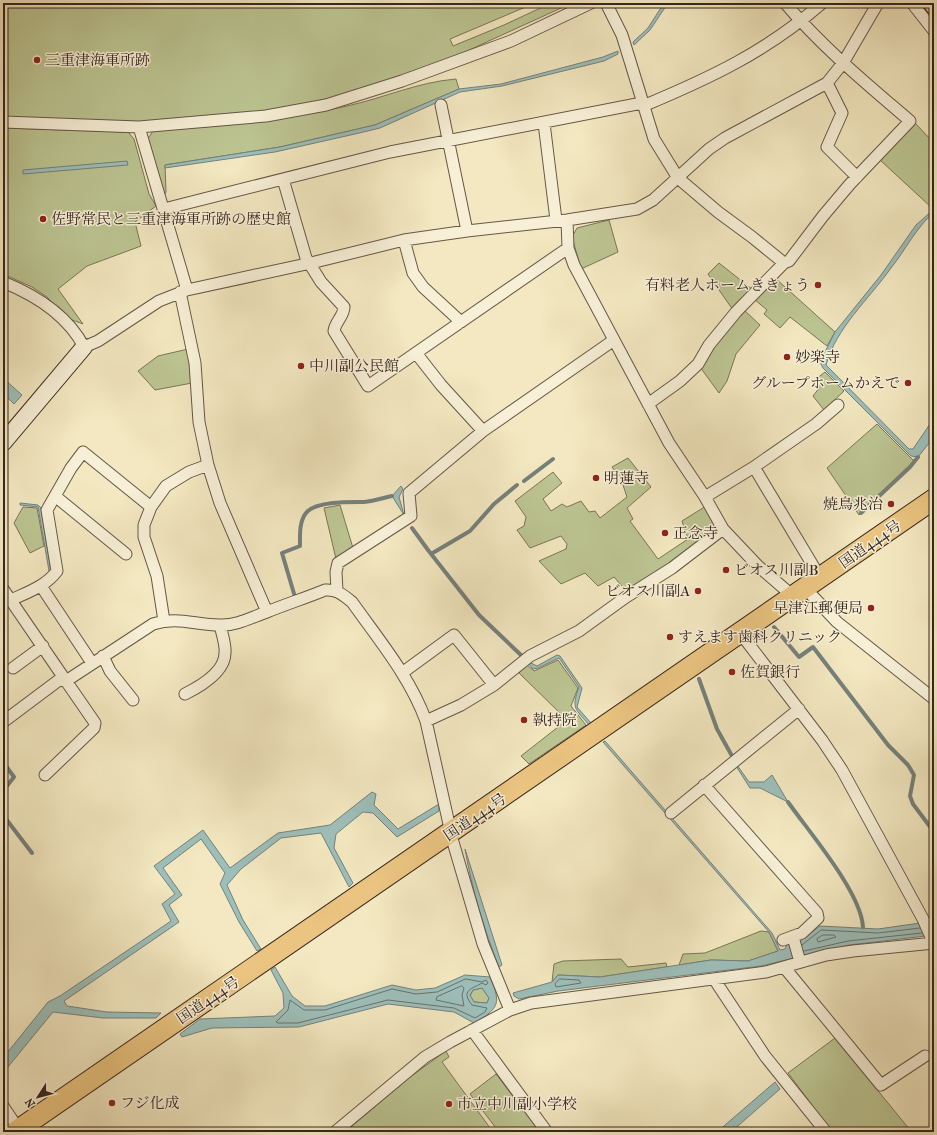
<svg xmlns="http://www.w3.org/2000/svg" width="937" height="1135" font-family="'IM FELL French Canon','Noto Serif JP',serif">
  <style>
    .green { fill: #bcc592; stroke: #7a7558 }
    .water { fill: #9dbfba; stroke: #75817c; fill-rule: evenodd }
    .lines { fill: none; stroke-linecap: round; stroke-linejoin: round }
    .shore { stroke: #6a726c; stroke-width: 1 }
    .stream { stroke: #75817c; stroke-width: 4 }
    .street-casing { stroke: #675647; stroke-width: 13 }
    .secondary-casing { stroke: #38251e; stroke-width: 18 }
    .primary-casing { stroke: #38251e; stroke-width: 19 }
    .highway-casing { stroke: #38251e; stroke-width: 22 }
    .street { stroke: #f7f0d7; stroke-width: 11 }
    .secondary { stroke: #f7f0d7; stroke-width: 16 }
    .primary { stroke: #eac480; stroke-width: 17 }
    .highway { stroke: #eac480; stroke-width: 20 }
    .poi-dot { fill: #8f2418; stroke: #f7f0d7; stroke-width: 1.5 }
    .labels { text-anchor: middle; stroke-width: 3; stroke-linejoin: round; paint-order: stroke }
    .poi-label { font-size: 15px; fill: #38251e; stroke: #f7f0d7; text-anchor: start }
    .street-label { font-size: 15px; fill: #38251e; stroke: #f7f0d7 }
  </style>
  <rect width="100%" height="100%" fill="#f3e8c1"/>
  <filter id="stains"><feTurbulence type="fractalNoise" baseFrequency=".005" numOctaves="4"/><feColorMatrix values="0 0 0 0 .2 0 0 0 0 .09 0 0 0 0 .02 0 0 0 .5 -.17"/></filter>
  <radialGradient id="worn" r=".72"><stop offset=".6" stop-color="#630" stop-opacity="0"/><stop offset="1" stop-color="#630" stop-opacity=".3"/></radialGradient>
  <!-- green -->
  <path class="green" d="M3,3H535L450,39L453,46L504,25L551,3H572L456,56L403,75L325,100L266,111L138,122L3,118Z
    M456,79L459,89L375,125L280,147L165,165L166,192L163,198L147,140L153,131C219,126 282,121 347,106C384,98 418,82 456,79Z
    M913,121L934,143V206L932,208L880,160Z
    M3,128L128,132L134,139L149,194L156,206L135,222L141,246L87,266L58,289L83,324L67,318L47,297L32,287L3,274Z
    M609,220L618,252L581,269L572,237L577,228Z
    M719,263L753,290L733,310L708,274Z
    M775,278L835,332L827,346L790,317L780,328L764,314L767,310L754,299Z
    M744,310L760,325L736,354L727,381L719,393L700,367L713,346Z
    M188,349L192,383L155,390L138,371L158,356Z
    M825,372L844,391L824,410L813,396L820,387L816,379Z
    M877,424L914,461L859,515L827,468Z
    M628,458L651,487L627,508L633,519L630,521L658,559L688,539L682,521L706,506L714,520L713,533L668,567L627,592L614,577L598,586L585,573L561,584L539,561L566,549L567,544L561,536L530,548L517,530L524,526L526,517L515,501L553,472L562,483L543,499L551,511L562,504L567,507L581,501L589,512L595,511L600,518L627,497L621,479L612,467Z
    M340,505L353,548L336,559L324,508Z
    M23,507L37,508L44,546L30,553L14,523Z
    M558,660L578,688L571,706L586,725L529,764L521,756L567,720L519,673L527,665L534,671Z
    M761,931L769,932L778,951L748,961L711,960L679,965L683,954L705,953Z
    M621,959L628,967L666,963L667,967L600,977L558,975L552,982L554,964L563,961Z
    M482,988L489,998L487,1003L474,1002L470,996L473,990Z
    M835,1038L910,1130L907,1132H831L810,1107L812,1105L788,1073Z
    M446,1051L449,1057L442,1062L493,1132H345L410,1077Z
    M496,1074L540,1132H499L470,1094Z"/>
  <!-- water -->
  <path class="water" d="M664,3H668L650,30L634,45L633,42L648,28Z
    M618,51V54L604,61L502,86L460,92L380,128L355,134L275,152L165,168V165L280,147L375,125L459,89L501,84L603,57Z
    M127,161L128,165L23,174V170Z
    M934,209V212C916,228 906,249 891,268C869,299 836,328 826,365L909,449H913L934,418V437L918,457L911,456L823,368L820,362L835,332L881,275L916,225Z
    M3,378L22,395L14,404L3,393Z
    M401,486L403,489L399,497L404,515L392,496Z
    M20,503L38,505L41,508L51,572L49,571L38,507L20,505Z
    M557,655L560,656L582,688L577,707L591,723L589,725C575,708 571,709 579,687L559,658L538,668L533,669L529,664L531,663L537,666Z
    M605,741L772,933L780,950L785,949L787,944L800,941L820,926L878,929L934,921V935L849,945L761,966L558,991L519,999L514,996L513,993L552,982L558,975L600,977L711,960L748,961L778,951L769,932L603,742Z
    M737,765L749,782H764L772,775L788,802L760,788H750L736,766Z
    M372,792L376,794L374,805L398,829L439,804V811L397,837L373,813L363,812L336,834L334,848L353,883L349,887L321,833L281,838L241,869L227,885L243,920L261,949L257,951L239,922L220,884L225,873L201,839L163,868L182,895L169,905L179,922L64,1001L67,1006L107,1012L161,1013L156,1018H103L53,1012L3,1073V1058L48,1002L60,996L171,921L162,904L175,894L154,866L203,830L230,868L278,833L330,825Z
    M465,849L502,965L499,967C484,929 472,890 465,849Z
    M275,967L292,996L305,1006H325L392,985L416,990L435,988L465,975L490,977C501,1003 500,1008 474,1023L454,1012L388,1004L299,1027L212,1028L182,1037L180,1034L200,1019L275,1016L284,1008L283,993L271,970ZM482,988L489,998L487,1003L474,1002L470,995L473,990Z
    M775,1082L780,1089L731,1132H717Z"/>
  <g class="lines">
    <!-- shore -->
    <path class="shore" d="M823,935H834L836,937L818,942L817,939Z
      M802,945L821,930L878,933L920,928
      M804,951L848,941L922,933
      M466,979L482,982L486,980L488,983L486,985L482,983C472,989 460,990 472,1005L487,1008L485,1012L475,1018L454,1008L388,1000L298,1023H278L276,1022L288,1010L290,1000L304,1010H325L392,989L416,994L437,992Z
      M560,979L579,980L581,983L556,987L555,984Z
      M462,986L464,988L462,995L464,1006L436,1000L437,997Z"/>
    <!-- stream -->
    <path class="stream" d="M524,481L553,459
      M861,513L910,467L918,457
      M412,528L428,550L479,615L522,656
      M431,554L470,531L494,504L517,485
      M295,597L282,553L300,546C300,535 299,522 306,513C315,501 350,502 364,502C373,501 383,498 392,496
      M774,627L799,657L813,647L888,745L908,765L914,775L910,796L913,804L934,832
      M699,679L717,729L732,756
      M3,762L14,777L3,791
      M788,802C809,832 861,892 863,927
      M3,815L32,853"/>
    <!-- street casing -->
    <g class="street-casing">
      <path id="street" d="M606,3L622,35L654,139L678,178L718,212L752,237L784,263
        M912,3L934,31
        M827,83L842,113L827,147L857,177
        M441,105L467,231
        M643,106C710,78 766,52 822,3
        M3,122L139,127
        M544,123L556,220
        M283,179L306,258L321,282L344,307C344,316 335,322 334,331L368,386L568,248
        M164,209L390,152L642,103
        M567,220L568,248L574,265L669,443L705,497L723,529L758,566L794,597
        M404,240L413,273L423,287L461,322
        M3,282C35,295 68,316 84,347L98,341L159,301L187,290L311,263L404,240L467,231L567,220L637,209L653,200L709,149L725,138L827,83L843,63L878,3
        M187,290L139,127L266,116L326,105L402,81L511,41L591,3
        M180,292L195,363L199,422L208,465L220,503L267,612
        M416,353L441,385L483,431L614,340
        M648,404L680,381L698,364L709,345L736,312L784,263L789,261L823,216L850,184L910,121C867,84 822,47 785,3
        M754,467L816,424L838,405
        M55,496L126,554
        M705,497L754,467L821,579
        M41,586L92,663
        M3,589L66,681L153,624C178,616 195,625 220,625C236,626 252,617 267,612C286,604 306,598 325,590C337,589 343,595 352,602C379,640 410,677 426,721L453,842L483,944L510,1010
        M806,589L837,622L934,699
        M337,591L336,572L338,563L411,516L409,493L483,431
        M11,600C28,592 46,586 57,571L47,510L71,468L83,452L151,507
        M164,621L157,576L144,537V525L151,507L166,486L189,472L208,465
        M741,634L822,740L842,770L923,919L934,944
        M103,656L110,671L133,700
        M13,668L43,646
        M402,673L454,635L494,685
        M185,694C199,687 225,672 225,653C226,645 222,634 220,625
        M426,721L461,705L494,685L530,656L579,631L626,597L672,568L723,529
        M3,722L59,680L66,681L95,723L94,728L45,775
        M704,785L817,913L818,918L802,933L783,940
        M671,813L799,709
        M793,937L800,962
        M784,967L881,1085L925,1056
        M714,979L765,1056L826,1132
        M472,1030L547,1132
        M3,1106L19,1130
        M335,1132L425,1057L450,1042L510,1010L531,1003L766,972L826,955L853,951L934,943"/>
    </g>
    <!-- secondary casing -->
    <g class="secondary-casing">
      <path id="secondary" d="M3,443L84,347"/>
    </g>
    <!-- primary casing -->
    <g class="primary-casing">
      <path id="primary" d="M932,3L934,6"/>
    </g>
    <!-- highway casing -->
    <g class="highway-casing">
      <path id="highway" d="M15,1132L934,499"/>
    </g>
    <!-- street -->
    <use href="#street" class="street"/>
    <!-- secondary -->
    <use href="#secondary" class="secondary"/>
    <!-- primary -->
    <use href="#primary" class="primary"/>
    <!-- highway -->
    <use href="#highway" class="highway"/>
  </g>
  <!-- markers -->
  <g class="poi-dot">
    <circle cx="37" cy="60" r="4"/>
    <circle cx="43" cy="219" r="4"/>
    <circle cx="818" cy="285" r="4"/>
    <circle cx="787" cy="357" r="4"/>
    <circle cx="301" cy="366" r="4"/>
    <circle cx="908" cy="383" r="4"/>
    <circle cx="596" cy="478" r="4"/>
    <circle cx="891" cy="504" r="4"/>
    <circle cx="665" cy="533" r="4"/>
    <circle cx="726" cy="570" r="4"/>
    <circle cx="698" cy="591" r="4"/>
    <circle cx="871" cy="608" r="4"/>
    <circle cx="670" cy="637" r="4"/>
    <circle cx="732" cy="672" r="4"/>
    <circle cx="524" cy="720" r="4"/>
    <circle cx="112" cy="1103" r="4"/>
    <circle cx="449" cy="1104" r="4"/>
  </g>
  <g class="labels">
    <!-- poi labels -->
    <g class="poi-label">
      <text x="45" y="65">三重津海軍所跡</text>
      <text x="51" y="224">佐野常民と三重津海軍所跡の歴史館</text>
      <text x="810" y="290" text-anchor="end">有料老人ホームききょう</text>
      <text x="795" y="362">妙楽寺</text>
      <text x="309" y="371">中川副公民館</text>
      <text x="900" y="388" text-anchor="end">グループホームかえで</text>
      <text x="604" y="483">明蓮寺</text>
      <text x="883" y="509" text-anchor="end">焼鳥兆治</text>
      <text x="673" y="538">正念寺</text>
      <text x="734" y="575">ビオス川副B</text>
      <text x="690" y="596" text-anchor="end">ビオス川副A</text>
      <text x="863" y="613" text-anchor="end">早津江郵便局</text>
      <text x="678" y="642">すえます歯科クリニック</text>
      <text x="740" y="677">佐賀銀行</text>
      <text x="532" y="725">執持院</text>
      <text x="120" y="1108">フジ化成</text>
      <text x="457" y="1109">市立中川副小学校</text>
    </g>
    <!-- street labels -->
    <g class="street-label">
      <text transform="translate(870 544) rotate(-35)" y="5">国道444号</text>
      <text transform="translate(475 817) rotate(-34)" y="5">国道444号</text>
      <text transform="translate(208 1000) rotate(-34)" y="5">国道444号</text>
    </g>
  </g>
  <!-- margin -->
  <rect width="937" height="1135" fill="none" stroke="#f3e8c1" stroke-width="16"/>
  <rect x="4" y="4" width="929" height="1127" fill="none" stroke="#38251e" stroke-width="2"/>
  <rect x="8" y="8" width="921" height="1119" fill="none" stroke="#38251e"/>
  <!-- north arrow -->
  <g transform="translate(38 1097) rotate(234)" stroke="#f7f0d7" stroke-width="3" paint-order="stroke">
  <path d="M0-3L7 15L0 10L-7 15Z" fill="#38251e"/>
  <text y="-6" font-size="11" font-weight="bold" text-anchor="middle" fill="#38251e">N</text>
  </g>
  <rect width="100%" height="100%" filter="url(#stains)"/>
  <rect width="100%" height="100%" fill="url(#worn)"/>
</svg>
